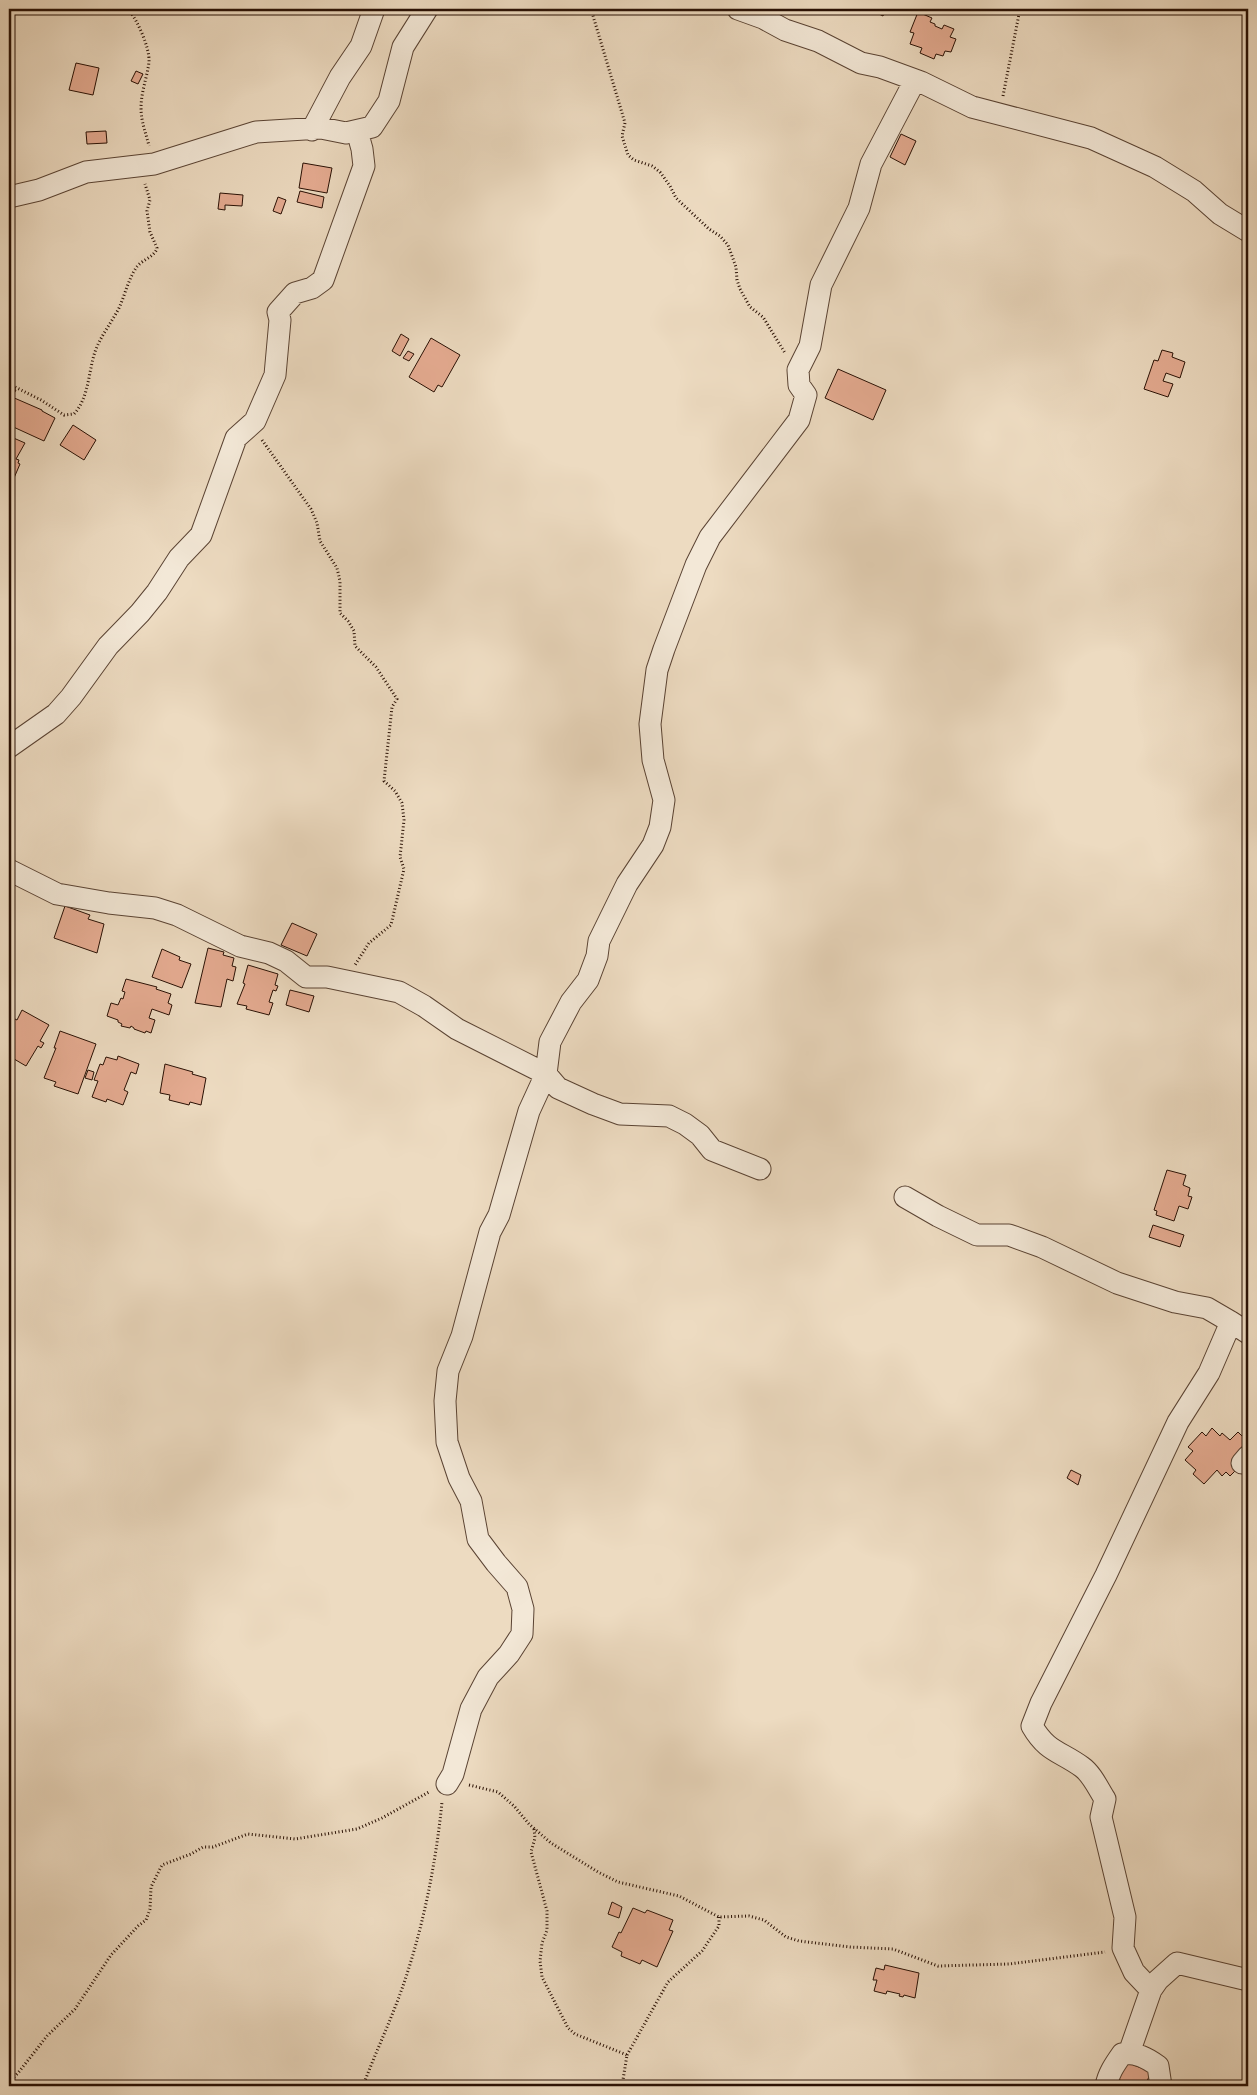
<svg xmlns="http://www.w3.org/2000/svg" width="1257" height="2095" font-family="'IM FELL Double Pica',serif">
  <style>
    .building { fill: #e5ab91; stroke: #291004 }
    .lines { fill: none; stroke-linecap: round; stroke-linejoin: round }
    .minor-casing { stroke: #5a4333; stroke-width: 23 }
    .path { stroke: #291004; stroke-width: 3; stroke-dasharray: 1 2.5; stroke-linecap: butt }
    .minor { stroke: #f3e8d7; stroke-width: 21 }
  </style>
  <rect width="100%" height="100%" fill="#eddbc1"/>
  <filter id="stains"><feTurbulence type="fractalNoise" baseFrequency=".004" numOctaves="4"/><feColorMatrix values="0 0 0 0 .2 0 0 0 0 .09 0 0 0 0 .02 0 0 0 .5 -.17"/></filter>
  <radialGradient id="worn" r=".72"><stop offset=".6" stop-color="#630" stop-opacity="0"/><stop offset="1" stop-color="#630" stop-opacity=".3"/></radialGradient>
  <!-- building -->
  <path class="building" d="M869,9H896L895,13L886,9L883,16Z
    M918,12L932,18L930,22L935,24V26L942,29L944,25L954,29L950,37L956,39L951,52L945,51L943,56L936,54L934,59L920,53L922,48L910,44L914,33L910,32Z
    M76,63L99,68L93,95L69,90Z
    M136,71L143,74L138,84L131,81Z
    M106,131L107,143L87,144L86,132Z
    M901,134L916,141L905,165L890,157Z
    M303,163L332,168L327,193L299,188Z
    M300,191L324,197L322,208L297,202Z
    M220,193L243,195L242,206L225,205V210L218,209Z
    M278,197L286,200L281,214L273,211Z
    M401,334L409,339L400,356L392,351Z
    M431,338L460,355L442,387L438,385L434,392L409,377Z
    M1162,350L1173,353L1172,357L1185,362L1180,378L1166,373L1163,381L1173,384L1168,397L1144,389L1154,360L1158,361Z
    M408,351L414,354L409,361L403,358Z
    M838,369L886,390L873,420L825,398Z
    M9,387L16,390L12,397L42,410V411L55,418L44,441L9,425Z
    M73,425L96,440L84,460L60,445Z
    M9,436L25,443L16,459L19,460L18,463L20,464L14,478L9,475Z
    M65,906L90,915L88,919L104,924L97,953L54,938Z
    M292,923L317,934L307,956L281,945Z
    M208,948L224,952L223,955L234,958L232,966L236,967L233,981L227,979L221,1007L195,1003Z
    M162,949L180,957L179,960L191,964L182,988L152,977Z
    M248,965L278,974L275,985L278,986L276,991L273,990L269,1002L273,1003L269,1015L246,1009L247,1006L237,1004L245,984L243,983Z
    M126,979L157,987L156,989L171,994L168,1003L172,1005L169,1015L152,1009L149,1018L155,1020L151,1033L146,1031L145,1033L134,1029V1028L131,1026L130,1028L121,1026L122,1024L118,1022V1020L107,1016L111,1003L118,1005L121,998L123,999L125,992L122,991Z
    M290,990L314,996L309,1012L286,1005Z
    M22,1010L49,1025L40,1041L44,1043L41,1048L38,1046L26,1066L9,1056V1016L17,1020Z
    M60,1031L96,1044L78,1094L54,1086L56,1082L44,1078L56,1048H54Z
    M118,1056L139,1064L136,1074L131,1072L124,1090L128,1092L123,1105L107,1099L106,1102L92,1097L98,1081L94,1080L100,1064L103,1065L106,1057L117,1060Z
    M165,1064L193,1072L192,1074L206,1078L201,1105L190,1102L189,1105L169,1100L170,1095L160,1093Z
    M88,1070L94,1072L92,1080L85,1078Z
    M1167,1170L1186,1175L1183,1185L1190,1188L1188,1196L1192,1197L1188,1209L1179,1206L1174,1221L1156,1215L1157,1211L1154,1210Z
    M1153,1225L1184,1235L1180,1247L1149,1237Z
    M1212,1428L1220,1436L1222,1433L1230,1440L1238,1432L1248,1442V1449L1239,1467L1230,1476L1226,1472L1222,1476L1217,1470L1204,1484L1193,1474L1196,1470L1185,1460L1193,1451L1188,1447L1202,1432L1206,1436Z
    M1071,1470L1081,1475L1078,1485L1067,1478Z
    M612,1902L622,1907L619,1918L608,1914Z
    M633,1908L645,1913L647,1910L673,1920L669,1930L673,1931L657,1967L642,1960L640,1964L621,1956L622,1952L612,1947L619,1932L621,1933Z
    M885,1965L919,1973L915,1998L904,1995L903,1997L899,1996L900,1994L887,1991L886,1994L874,1991L877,1980H873L876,1968L884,1970Z
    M1124,2061L1151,2072L1145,2086H1134L1115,2078Z"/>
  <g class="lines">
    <!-- minor casing -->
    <g class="minor-casing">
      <path id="minor" d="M738,9L763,18L785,30L818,41L861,63L880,67L921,82L972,107L1091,138L1155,167L1194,191L1220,214L1248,231
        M312,130L340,77L361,46L374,9
        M9,197L39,190L86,172L154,164L256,132L321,128L346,133L372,127L389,101L403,47L427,9
        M9,747L56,714L71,697L108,646L140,613L157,592L179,558L201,535L236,438L255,421L275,375L280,320L278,312L295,293L312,288L323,280L364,166L362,149L357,131
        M9,870L57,894L109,903L155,908L177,915L240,946L269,953L286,961L306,977H327L399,992L424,1006L457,1029L546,1074L558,1088L593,1104L620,1114L669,1116L685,1124L700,1135L712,1150L760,1169
        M905,1197L938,1216L977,1235H1009L1042,1247L1117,1283L1175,1302L1207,1308L1231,1322
        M1242,1463L1248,1456
        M447,1784L453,1774L471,1709L488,1677L509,1654L522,1634L523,1609L517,1587L496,1563L478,1539L471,1501L459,1478L447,1442L445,1401L448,1371L462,1336L490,1232L499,1215L529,1111L546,1074L550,1042L571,1002L588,980L597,956L599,941L627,884L653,845L660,827L664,800L653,760L650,724L657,670L664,649L696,565L710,537L799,420L806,395L799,385L798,370L810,346L821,285L859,208L871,164L913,84L921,82
        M1151,1990L1134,1972L1123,1948L1125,1917L1101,1817L1105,1799C1099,1790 1092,1774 1082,1767C1060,1751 1047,1752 1032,1726L1041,1703L1106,1575L1178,1422L1209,1373L1231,1322L1248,1333
        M1129,2053L1151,1990L1158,1980L1177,1963L1248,1980
        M1106,2086C1108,2074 1115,2064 1122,2054C1136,2052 1147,2058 1158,2066L1161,2086"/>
    </g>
    <!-- path -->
    <path class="path" d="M128,9C137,19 150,48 149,62C147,78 141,92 141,108C141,122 146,133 149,146
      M591,9L625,123L622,136L628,155L634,160L652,166L660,172L670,186L676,198L709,229L720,236L728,245L736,267L737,280L740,289L750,307L763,317L785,353
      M1003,96L1020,9
      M9,384L41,400L64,415L74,414C90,396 88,370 96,349C102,334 112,322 119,308C125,295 128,280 136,268C141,260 155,257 157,248L150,232L147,211L150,200L145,184
      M262,440L311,509L317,523L320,541L337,568L340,581V613L348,621L354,631L355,646L376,667L397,699L392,707L384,781L395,791L402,803L404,820L400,857L404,869L391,925L369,943L355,965
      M469,1785L498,1792L514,1806L529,1824L551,1843L598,1872L618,1882L679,1896L719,1917L749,1916L764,1920L786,1937L799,1941L850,1947L893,1949L938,1966L1009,1964L1105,1952
      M534,1829L535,1838L531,1852L547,1911V1930L542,1943L540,1961L542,1977L568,2028L575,2034L627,2055L622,2086
      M627,2055L668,1982L702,1951L719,1926V1917
      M9,2082L18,2073L47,2036L75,2009L111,1955L138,1926L146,1920L150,1909L151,1887L162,1865L191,1854L203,1847H213L248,1834L295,1839L357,1829L382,1818L429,1792
      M363,2086C376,2051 393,2016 405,1980C424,1923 436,1862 442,1802"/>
    <!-- minor -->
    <use href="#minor" class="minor"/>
  </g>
  <!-- margin -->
  <rect width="1257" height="2095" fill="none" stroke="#eddbc1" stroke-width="30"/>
  <rect x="10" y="10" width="1237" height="2075" fill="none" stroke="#291004" stroke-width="2.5"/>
  <rect x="15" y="15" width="1227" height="2065" fill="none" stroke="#291004"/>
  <rect width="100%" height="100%" filter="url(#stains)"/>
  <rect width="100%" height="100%" fill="url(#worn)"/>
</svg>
